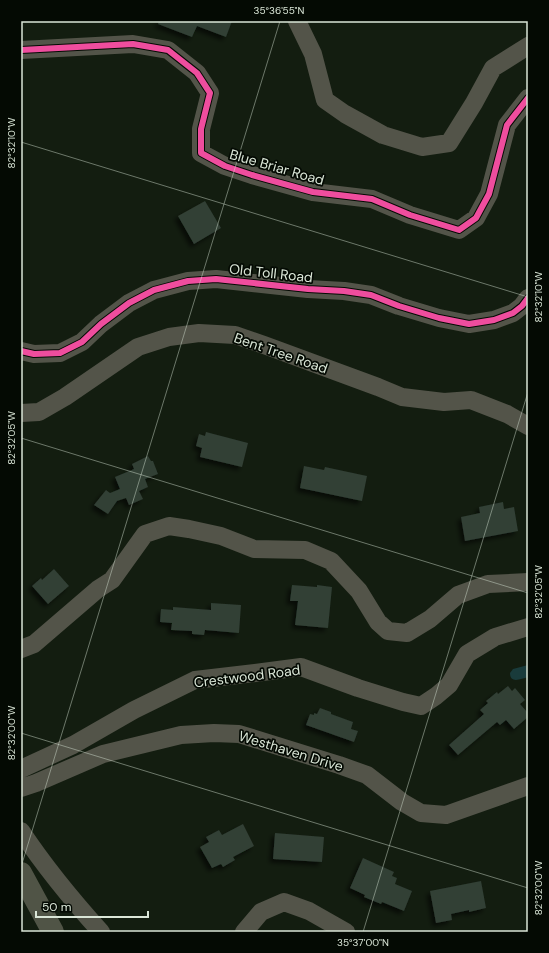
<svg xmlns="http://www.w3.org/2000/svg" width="549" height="953" font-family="'DM Sans',sans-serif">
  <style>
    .water { fill: #193b3b }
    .building { fill: #313f35; filter: url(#shadow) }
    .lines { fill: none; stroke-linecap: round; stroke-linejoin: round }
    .minor { stroke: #535449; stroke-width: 18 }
    .major { stroke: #505446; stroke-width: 22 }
    .cycleway-casing { stroke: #040a03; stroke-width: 8 }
    .cycleway { stroke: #ef4d9e; stroke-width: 6 }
    .ticks { fill: none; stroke: #dae6d7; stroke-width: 1; stroke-opacity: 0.45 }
    .labels { text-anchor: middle; stroke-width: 3.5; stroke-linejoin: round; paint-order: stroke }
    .street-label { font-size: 14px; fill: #dae6d7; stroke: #040a03 }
    .neatline { fill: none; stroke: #dae6d7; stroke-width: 1.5 }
    .ticks-label { font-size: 10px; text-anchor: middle; fill: #dae6d7 }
  </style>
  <defs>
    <filter id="shadow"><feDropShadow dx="-3.5" dy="3.5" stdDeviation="2" flood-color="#0009"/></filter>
  </defs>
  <rect width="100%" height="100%" fill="#131d10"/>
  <!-- water -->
  <path class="water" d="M528,665V677C521,679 510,684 510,673L513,669Z"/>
  <!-- building -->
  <path class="building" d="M159,21H232L226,37L197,26L192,37L158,24Z
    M205,201L221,228L194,244L178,216Z
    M206,432L248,443L242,467L200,457L202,448L196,446L199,434L205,436Z
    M148,456L151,461H153L158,474L145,479L148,487L139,491L143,499L129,505L126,498L117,501L108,514L94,505L106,490L110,493L120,489L115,477L134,469L132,464Z
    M304,466L324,470L325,467L367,476L362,501L300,488Z
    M503,502L504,509L514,507L518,531L465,541L461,517L480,513L479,507Z
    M54,569L69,586L48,604L32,586L41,578L42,580Z
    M292,585L317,587V585L332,587L328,628L295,625L298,601H290Z
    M211,603L241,605L239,633L205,630L204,635L192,634V631L171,630L172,623L160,622L161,609L173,610V607L211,610Z
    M508,686L512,691L515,688L525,700L520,704L528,713V717L514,729L506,720L500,725L497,722L458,755L449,745L484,714L480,710L488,703L486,701L497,692L498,694Z
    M320,708L331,712V714L353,722L351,729L358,731L354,742L306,725L310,714L314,715V713L317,714Z
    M243,824L254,846L233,857L235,860L223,867L221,864L212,868L200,847L209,842L206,837L219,830L222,835Z
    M275,833L324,837L322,862L273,859Z
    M363,858L394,872L392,876L397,878L395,884L412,891L404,911L382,902L381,904L364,897L365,895L350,888Z
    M481,881L486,908L469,912V910L451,914L452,920L436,923L430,891Z"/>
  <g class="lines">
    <!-- minor -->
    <path class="minor" d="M297,21L313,54L325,100L345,114L383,135L422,147L449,143L474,103L493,68L528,46
      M21,50L133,44L168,50L197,73L210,93L201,129V153L225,166L252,175L313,192L372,199L410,215L459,230L476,218L489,194L507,125L528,98
      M21,351L34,354L60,353L82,342L101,324L129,303L154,290L188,281L216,279L308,289L344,291L371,295L399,306L439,318L469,324L494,320L513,313L522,306L528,298
      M21,413L39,412L65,397L138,347L169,337L199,333L235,335L264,345L378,387L402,397L444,402L471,400L507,414L528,426
      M21,649L34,644L98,589L112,580L145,534L169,526L189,529L221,536L254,549L305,550L331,561L359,591L378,622L388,631L407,633L430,619L458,595L488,584L528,582
      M21,769L73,745L134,710L195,680L255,673L301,667L358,688L403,702L421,706L436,696L449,685L467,654L495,637L528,627
      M21,788L36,783L103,754L181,735L214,733L239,734L339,765L367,775L402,802L421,813L446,815L528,786
      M21,831C45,867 72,900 101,932
      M244,932L261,912L284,902L309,911L346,932"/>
    <!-- major -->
    <path class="major" d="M21,873L53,932"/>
    <!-- cycleway casing -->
    <g class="cycleway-casing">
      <path id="cycleway" d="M21,50L133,44L168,50L197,73L210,93L201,129V153L225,166L252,175L313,192L372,199L410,215L459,230L476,218L489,194L507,125L528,98
        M21,351L34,354L60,353L82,342L101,324L129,303L154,290L188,281L216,279L308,289L344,291L371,295L399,306L439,318L469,324L494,320L513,313L522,306L528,298"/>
    </g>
    <!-- cycleway -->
    <use href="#cycleway" class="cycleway"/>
  </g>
  <!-- ticks -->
  <path class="ticks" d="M21,142L528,297M21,438L528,593M21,733L528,888M21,867L280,21M363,932L528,392"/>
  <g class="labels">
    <!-- street labels -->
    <g class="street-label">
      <text transform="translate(277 167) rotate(16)" y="5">Blue Briar Road</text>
      <text transform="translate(271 273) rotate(6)" y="5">Old Toll Road</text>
      <text transform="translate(281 353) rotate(19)" y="5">Bent Tree Road</text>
      <text transform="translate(247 676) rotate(-7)" y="5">Crestwood Road</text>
      <text transform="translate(291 751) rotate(17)" y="5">Westhaven Drive</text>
    </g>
  </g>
  <!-- border -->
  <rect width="549" height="953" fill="none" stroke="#040a03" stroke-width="44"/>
  <!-- scale -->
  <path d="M36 911v6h112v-6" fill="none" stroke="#dae6d7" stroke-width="2"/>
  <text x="42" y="911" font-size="12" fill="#dae6d7" stroke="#040a03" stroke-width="3" paint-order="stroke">50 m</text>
  <rect x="22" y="22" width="505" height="909" class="neatline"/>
  <g class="ticks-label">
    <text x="279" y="14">35°36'55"N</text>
    <text transform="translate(11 143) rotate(-90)" y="4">82°32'10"W</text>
    <text transform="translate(538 297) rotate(-90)" y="4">82°32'10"W</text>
    <text transform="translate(11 438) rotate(-90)" y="4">82°32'05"W</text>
    <text transform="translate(538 592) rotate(-90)" y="4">82°32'05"W</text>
    <text transform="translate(11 733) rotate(-90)" y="4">82°32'00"W</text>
    <text transform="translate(538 888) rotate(-90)" y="4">82°32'00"W</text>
    <text x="363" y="946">35°37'00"N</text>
  </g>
</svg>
